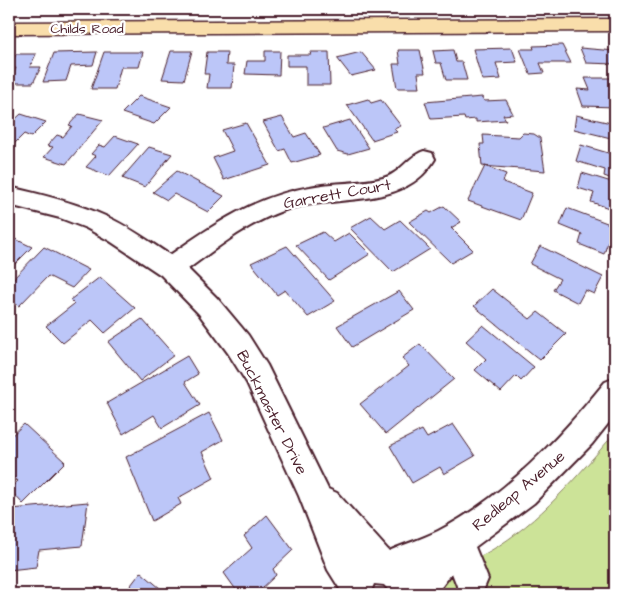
<svg xmlns="http://www.w3.org/2000/svg" width="624" height="603" font-family="'Architects Daughter',sans-serif">
  <style>
    .green { fill: #cce398; stroke: #8b8162 }
    .building { fill: #bcc6f8; stroke: #4a1f2b }
    .lines { fill: none; stroke-linecap: round; stroke-linejoin: round }
    .minor-casing { stroke: #4a1f2b; stroke-width: 4 }
    .major-casing { stroke: #4a1f2b; stroke-width: 3 }
    .minor { fill: #fff; fill-rule: evenodd }
    .major { fill: #f9deab; fill-rule: evenodd }
    .labels { text-anchor: middle; stroke-width: 4.5; stroke-linejoin: round; paint-order: stroke }
    .far-street-label { font-size: 14px; fill: #4a1f2b; stroke: #fff }
    .street-label { font-size: 16px; fill: #4a1f2b; stroke: #fff }
  </style>
  <rect width="100%" height="100%" fill="#fff"/>
  <filter id="ink" filterUnits="userSpaceOnUse"><feTurbulence type="fractalNoise" baseFrequency=".02" numOctaves="2"/><feDisplacementMap in="SourceGraphic" scale="10" xChannelSelector="R" yChannelSelector="G"/><feConvolveMatrix kernelMatrix="1 2 1 2 8 2 1 2 1" color-interpolation-filters="sRGB"/></filter>
  <g filter="url(#ink)">
    <!-- green -->
    <path class="green" d="M615,433V594H429C442,566 466,565 490,551C540,522 577,476 615,433Z"/>
    <!-- building -->
    <path class="building" d="M562,45L571,63H540L544,73L530,74L520,49H534L533,46Z
      M512,48L517,62L496,63L501,79L482,80L473,49Z
      M580,48L615,51V64L586,63Z
      M398,50H420L425,73H418L420,88H397L393,64H400Z
      M453,50L456,62H462L467,80H446L441,63H436L433,51Z
      M171,51H192L184,80L162,79Z
      M265,51H280L279,75L245,74L247,61H265Z
      M97,52L93,65L71,66L66,81L43,82L54,53Z
      M104,52H143L139,67H121L115,89H91Z
      M207,52H227L226,65H234L232,88H207L209,74H204Z
      M310,52H329L330,85H306V66H287V55H311Z
      M361,52L376,70L351,76L337,58Z
      M16,54H36L30,67H41L33,83H9L16,68H10Z
      M585,78H615V107L583,106L577,89L590,90Z
      M139,96L171,107L154,124L122,113Z
      M482,97L484,101L506,100L513,114L503,115L506,120L476,122V119L465,120L464,117L431,119L425,102Z
      M368,99L371,103L381,100L401,126L394,129L397,132L372,140L347,105Z
      M21,114L46,122L31,137L24,134L9,149V125Z
      M79,114L103,120L66,164L44,157L53,147L47,146L57,135L63,137L72,126L69,125Z
      M576,115L611,123L612,116L615,117V139L574,129Z
      M282,117L294,137L306,133L320,155L292,163L285,149L279,151L263,122Z
      M350,120L369,148L348,154L337,151L323,128Z
      M246,123L270,165L224,180L213,158L233,151L222,130Z
      M523,133L534,134L540,138L545,171L482,166L480,144H484L483,135L519,137Z
      M115,136L138,144L109,176L86,167L96,156L91,154L99,145L105,147Z
      M581,145L615,155V180L604,176L605,170L576,161Z
      M149,147L172,154L145,187L122,178Z
      M485,166L506,174L503,182L532,193L521,220L468,201Z
      M177,171L224,196L208,212L174,194L167,200L153,192Z
      M582,173L615,183V210L591,202L594,193L578,188Z
      M444,206L461,222L451,228L473,250L451,263L409,222L428,211L431,213Z
      M567,208L615,226V245L608,242L604,254L579,244L582,234L560,225Z
      M371,216L385,229L400,220L430,249L393,272L350,228Z
      M323,232L334,242L349,233L370,254L329,280L296,245Z
      M9,236L32,247L9,270Z
      M287,246L335,301L308,317L285,290L277,295L251,263Z
      M540,246L603,277L594,294L585,290L578,303L553,290L560,279L530,264Z
      M44,247L89,270L72,288L48,276L19,306L9,300V283Z
      M100,277L135,308L105,333L92,320L63,343L46,326L74,304L70,300Z
      M492,289L530,319L538,312L566,334L540,360L474,306Z
      M399,291L414,310L352,347L337,326Z
      M142,319L174,355L140,381L108,342Z
      M483,325L534,367L521,381L516,376L501,392L475,370L486,359L466,341Z
      M420,344L454,379L386,434L360,404L409,366L402,358Z
      M187,356L198,374L185,382L200,405L162,428L154,415L123,434L107,403Z
      M209,413L223,440L202,452L214,478L178,498L181,504L152,521L126,457Z
      M24,424L65,462L23,504L9,489L18,481L9,472V438Z
      M453,424L475,456L444,474L440,467L412,483L390,446L422,430L427,438Z
      M88,502L82,546L39,550L36,567L9,570V521L11,509Z
      M267,515L293,550L273,569L276,575L256,594H239L224,573L252,548L244,536Z
      M141,572L167,594H124Z"/>
    <g class="lines">
      <!-- minor casing -->
      <g class="minor-casing">
        <path id="minor" d="M424,151L432,153L435,159C404,212 332,193 282,211C247,224 218,247 188,269L217,298L248,335L267,365L328,489L337,493L389,551C405,544 422,539 438,531C504,497 559,439 605,382L615,378V415L592,444L534,503L475,547L488,579L483,591C474,595 468,595 459,591L452,573L436,594H392L384,585L374,584L370,594H343L328,570L299,496L247,383L228,353L199,314L161,275L110,241L86,228L60,218L9,205V187C40,194 73,202 103,215C127,225 148,241 170,255C214,224 256,196 310,187C334,182 360,184 383,178C400,174 408,156 424,151Z"/>
      </g>
      <!-- major casing -->
      <g class="major-casing">
        <path id="major" d="M615,19V31L9,34V22Z"/>
      </g>
      <!-- minor -->
      <use href="#minor" class="minor"/>
      <!-- major -->
      <use href="#major" class="major"/>
    </g>
  </g>
  <g class="labels">
    <!-- far-street labels -->
    <g class="far-street-label">
      <text x="87" y="33">Childs Road</text>
    </g>
    <!-- street labels -->
    <g class="street-label">
      <text transform="translate(337 193) rotate(-10)" y="6">Garrett Court</text>
      <text transform="translate(273 412) rotate(63)" y="6">Buckmaster Drive</text>
      <text transform="translate(518 490) rotate(-40)" y="6">Redleap Avenue</text>
    </g>
  </g>
  <!-- margin -->
  <rect width="624" height="603" fill="none" stroke="#fff" stroke-width="30"/>
  <rect x="15" y="15" width="594" height="573" fill="none" stroke="#4a1f2b" stroke-width="2" filter="url(#ink)"/>
</svg>
